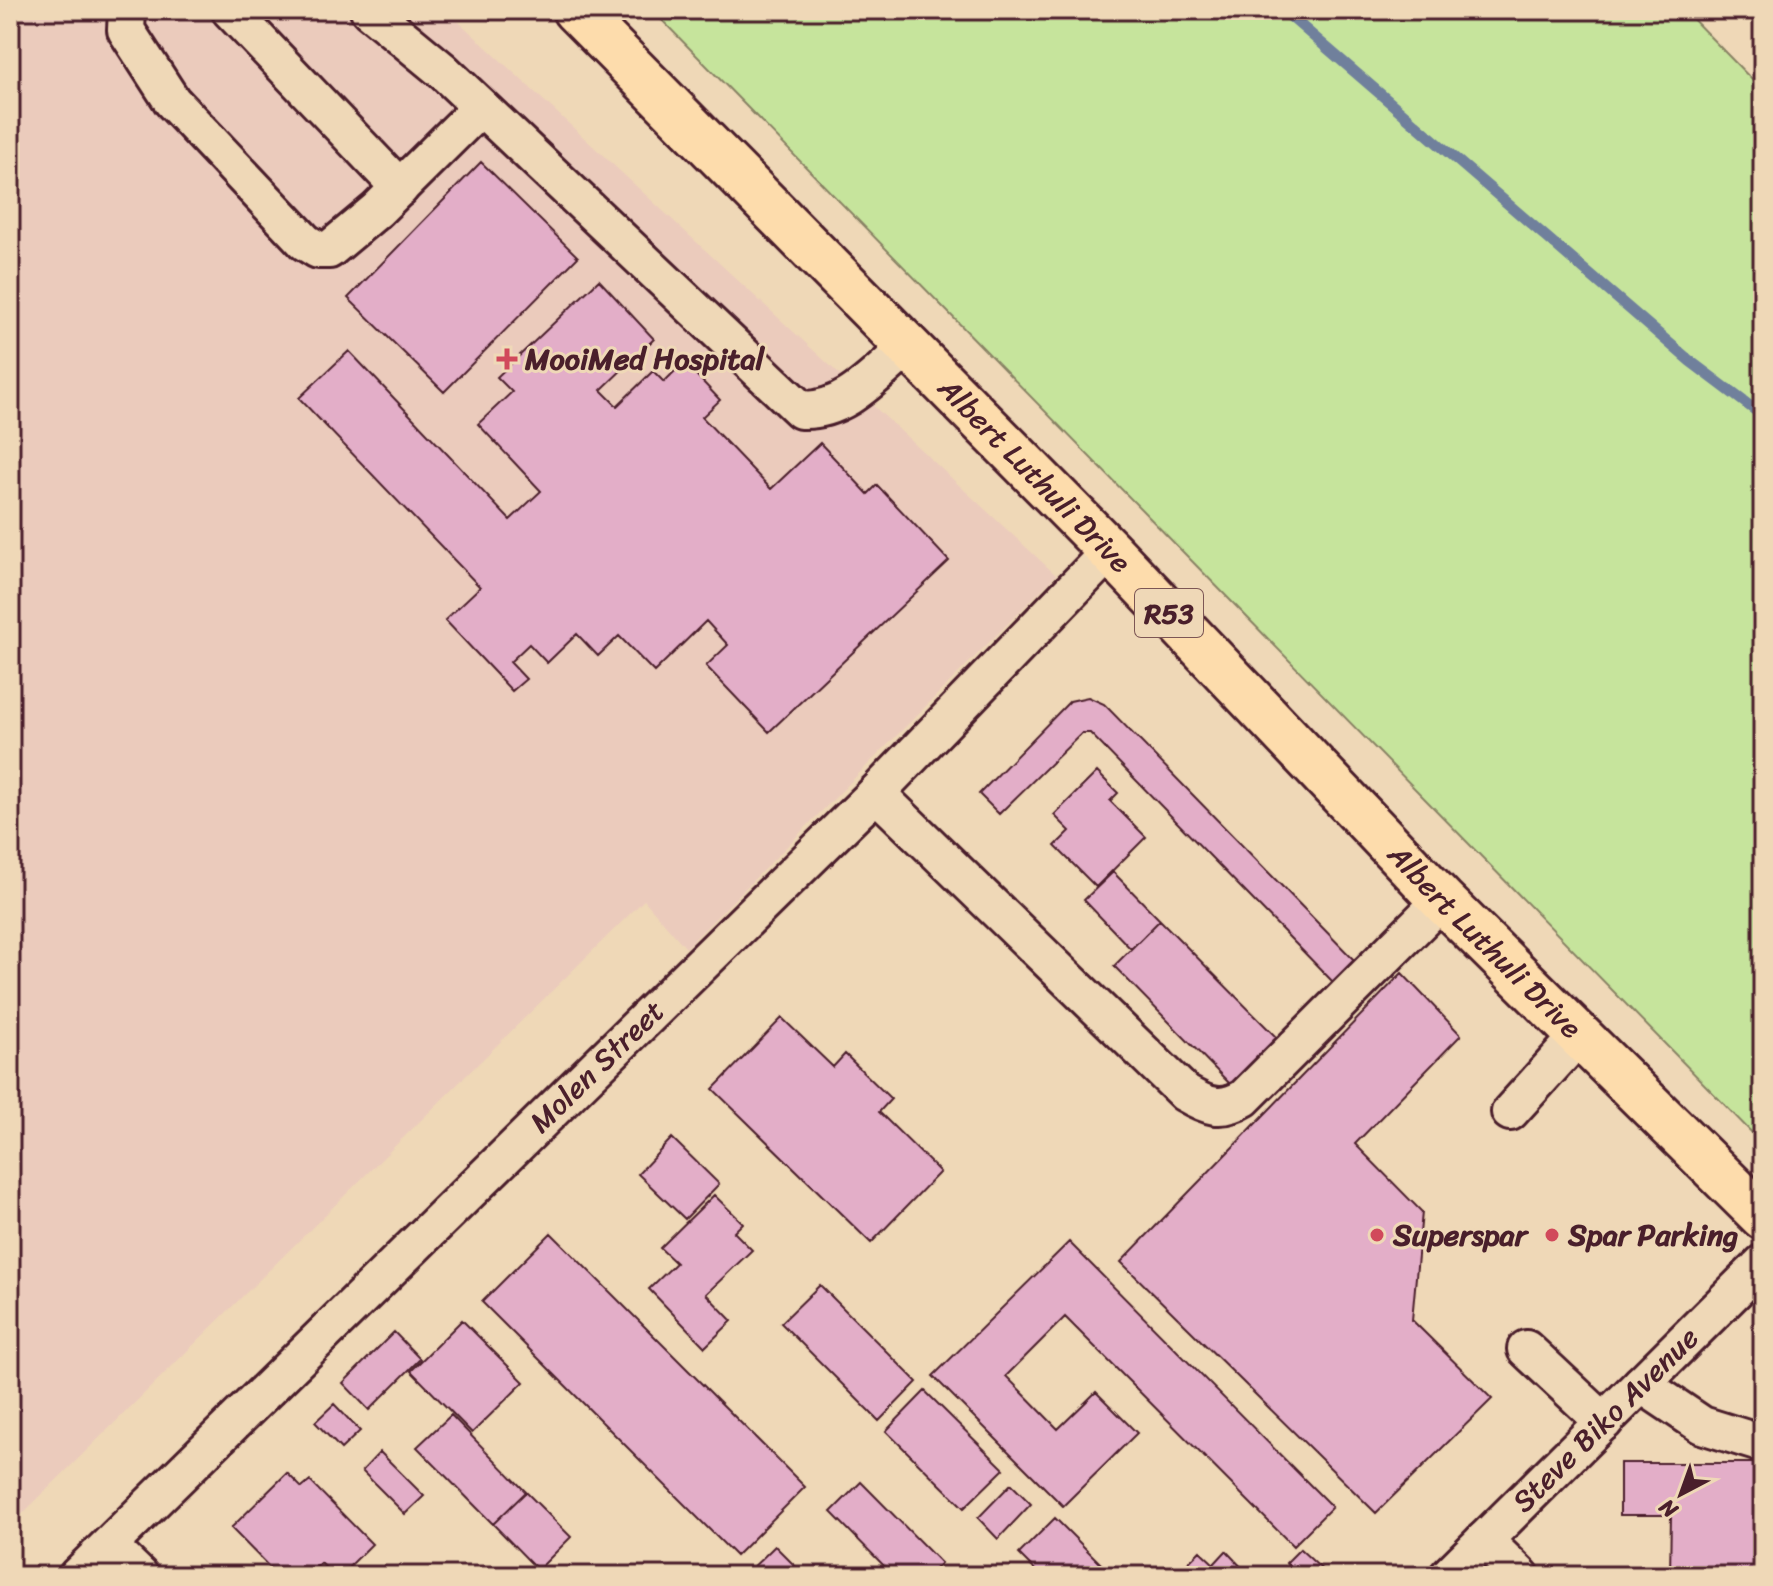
<svg xmlns="http://www.w3.org/2000/svg" width="1773" height="1586" font-family="Sriracha,sans-serif">
  <style>
    .built { fill: #ebcbbc }
    .green { fill: #c6e49c; stroke: #888264; stroke-width: 2 }
    .lines { fill: none; stroke-linecap: round; stroke-linejoin: round }
    .stream { stroke: #70809c; stroke-width: 11 }
    .building { fill: #e3aec8; stroke: #4a1f2b; stroke-width: 2 }
    .minor-casing { stroke: #4a1f2b; stroke-width: 42 }
    .major-casing { stroke: #4a1f2b; stroke-width: 50 }
    .minor { stroke: #efd8b7; stroke-width: 36 }
    .major { stroke: #fddcac; stroke-width: 44 }
    .poi-dot { fill: #d1495b; stroke: #efd8b7; stroke-width: 3 }
    .labels { text-anchor: middle; stroke-width: 6; stroke-linejoin: round; paint-order: stroke }
    .shield { fill: #efd8b7; stroke: #7c5655; stroke-width: 2 }
    .shield-label { font-size: 28px; font-weight: bold; fill: #4a1f2b }
    .poi-label { font-size: 30px; font-weight: bold; fill: #4a1f2b; stroke: #efd8b7; text-anchor: start }
    .street-label { font-size: 30px; fill: #4a1f2b; stroke: #efd8b7 }
  </style>
  <rect width="100%" height="100%" fill="#efd8b7"/>
  <filter id="ink" filterUnits="userSpaceOnUse"><feTurbulence type="fractalNoise" baseFrequency=".0125" numOctaves="2"/><feDisplacementMap in="SourceGraphic" scale="16" xChannelSelector="R" yChannelSelector="G"/><feConvolveMatrix kernelMatrix="1 2 1 2 8 2 1 2 1" color-interpolation-filters="sRGB"/></filter>
  <g filter="url(#ink)">
    <!-- built -->
    <path class="built" d="M10,10H446L1056,575L686,948L644,900L10,1526Z"/>
    <!-- green -->
    <path class="green" d="M652,10H1684L1763,91V1144Z"/>
    <g class="lines">
      <!-- stream -->
      <path class="stream" d="M1283,10L1690,361L1763,416"/>
    </g>
    <!-- building -->
    <path class="building" d="M481,162L578,257L444,392L348,298Z
      M599,280L654,339L601,390L617,406L653,371L664,382L684,362L720,400L702,417L771,489L820,443L868,494L877,485L949,561L769,732L706,666L728,645L706,621L654,672L619,636L598,656L577,634L547,663L529,644L510,662L526,679L512,691L445,620L480,587L299,398L349,351L510,520L541,491L478,424L512,392L497,377Z
      M1088,697L1104,704L1356,962L1334,983L1090,733H1082L999,814L979,794L1070,701Z
      M1097,772L1118,793L1110,801L1146,837L1096,887L1055,846L1070,831L1054,815Z
      M1113,872L1160,920L1131,949L1084,900Z
      M1160,920L1280,1041L1233,1087L1114,966Z
      M1402,973L1461,1035L1355,1144L1422,1212L1412,1320L1492,1399L1376,1513L1121,1262Z
      M782,1018L833,1067L845,1054L891,1099L879,1112L940,1172L871,1243L713,1089Z
      M672,1138L719,1184L685,1219L638,1174Z
      M714,1195L743,1223L734,1232L752,1250L706,1294L732,1321L705,1347L649,1289L676,1263L660,1248Z
      M551,1233L805,1487L736,1556L482,1302Z
      M1069,1242L1332,1507L1293,1546L1065,1317L1006,1376L1058,1429L1096,1392L1137,1433L1063,1506L933,1376Z
      M820,1285L917,1382L879,1421L781,1323Z
      M462,1320L524,1382L472,1433L411,1371Z
      M394,1332L420,1359L369,1410L343,1383Z
      M925,1391L1004,1469L964,1508L886,1431Z
      M334,1404L360,1431L341,1449L315,1422Z
      M451,1415L526,1492L493,1524L417,1447Z
      M380,1452L424,1496L405,1514L362,1471Z
      M1620,1463H1763V1576H1670L1671,1515H1620Z
      M287,1473L302,1488L310,1481L372,1544L340,1576H334L321,1563L307,1576H278L231,1528Z
      M861,1482L941,1563L928,1576H894L831,1512Z
      M1011,1484L1031,1504L998,1539L978,1518Z
      M526,1492L571,1537L538,1570L493,1524Z
      M1055,1518L1113,1576H1041L1019,1554Z
      M775,1546L805,1576H744Z
      M1300,1549L1328,1575L1327,1576H1300L1286,1563Z
      M1200,1551L1214,1564L1226,1551L1250,1576H1175Z"/>
    <g class="lines">
      <!-- minor casing -->
      <g class="minor-casing">
        <g id="minor">
          <path d="M127,10L126,30L172,101L305,242L318,250H329L377,210L480,108"/>
          <path d="M230,10L400,188"/>
          <path d="M369,10L443,71L801,410C845,412 875,375 907,348"/>
          <path d="M876,793L1185,1093C1207,1106 1221,1112 1244,1098L1442,900"/>
          <path d="M1510,1112L1578,1037"/>
          <path d="M1526,1349L1604,1422"/>
          <path d="M1641,1384L1702,1425L1763,1444"/>
          <path d="M1484,1540L1521,1576"/>
          <path d="M109,1546L140,1576"/>
          <path id="s1" d="M77,1576L876,793L1110,551"/>
          <path id="s2" d="M1448,1576L1763,1263"/>
        </g>
      </g>
      <!-- major casing -->
      <g class="major-casing">
        <g id="major">
          <path id="s3" d="M575,10L1110,551L1442,900L1763,1217"/>
        </g>
      </g>
      <!-- minor -->
      <use href="#minor" class="minor"/>
      <!-- major -->
      <use href="#major" class="major"/>
    </g>
  </g>
  <!-- markers -->
  <g class="poi-dot">
    <path d="M503 347h8v8h8v8h-8v8h-8v-8h-8v-8h8z"/>
    <circle cx="1377" cy="1235" r="8"/>
    <circle cx="1552" cy="1235" r="8"/>
  </g>
  <g class="labels">
    <!-- shield labels -->
    <rect class="shield" x="1135" y="589" width="68" height="48" rx="6"/>
    <g class="shield-label">
      <text x="1169" y="623">R53</text>
    </g>
    <!-- poi labels -->
    <g class="poi-label">
      <text x="525" y="369">MooiMed Hospital</text>
      <text x="1393" y="1245">Superspar</text>
      <text x="1568" y="1245">Spar Parking</text>
    </g>
    <!-- street labels -->
    <g class="street-label">
      <text dy="10" stroke="none"><textPath href="#s3" startOffset="654">Albert Luthuli Drive</textPath></text>
      <text dy="10" stroke="none"><textPath href="#s3" startOffset="1302">Albert Luthuli Drive</textPath></text>
      <text dy="10" stroke="none"><textPath href="#s1" startOffset="728">Molen Street</textPath></text>
      <text dy="10" stroke="none"><textPath href="#s2" startOffset="222">Steve Biko Avenue</textPath></text>
    </g>
  </g>
  <!-- margin -->
  <rect width="1773" height="1586" fill="none" stroke="#efd8b7" stroke-width="40"/>
  <rect x="20" y="20" width="1733" height="1546" fill="none" stroke="#4a1f2b" stroke-width="3" filter="url(#ink)"/>
  <!-- north arrow -->
  <g transform="translate(1681 1494) rotate(221)" stroke="#efd8b7" stroke-width="6" paint-order="stroke">
  <path d="M0-6L14 30L0 20L-14 30Z" fill="#4a1f2b"/>
  <text y="-12" font-size="22" font-weight="bold" text-anchor="middle" fill="#4a1f2b">N</text>
  </g>
</svg>
